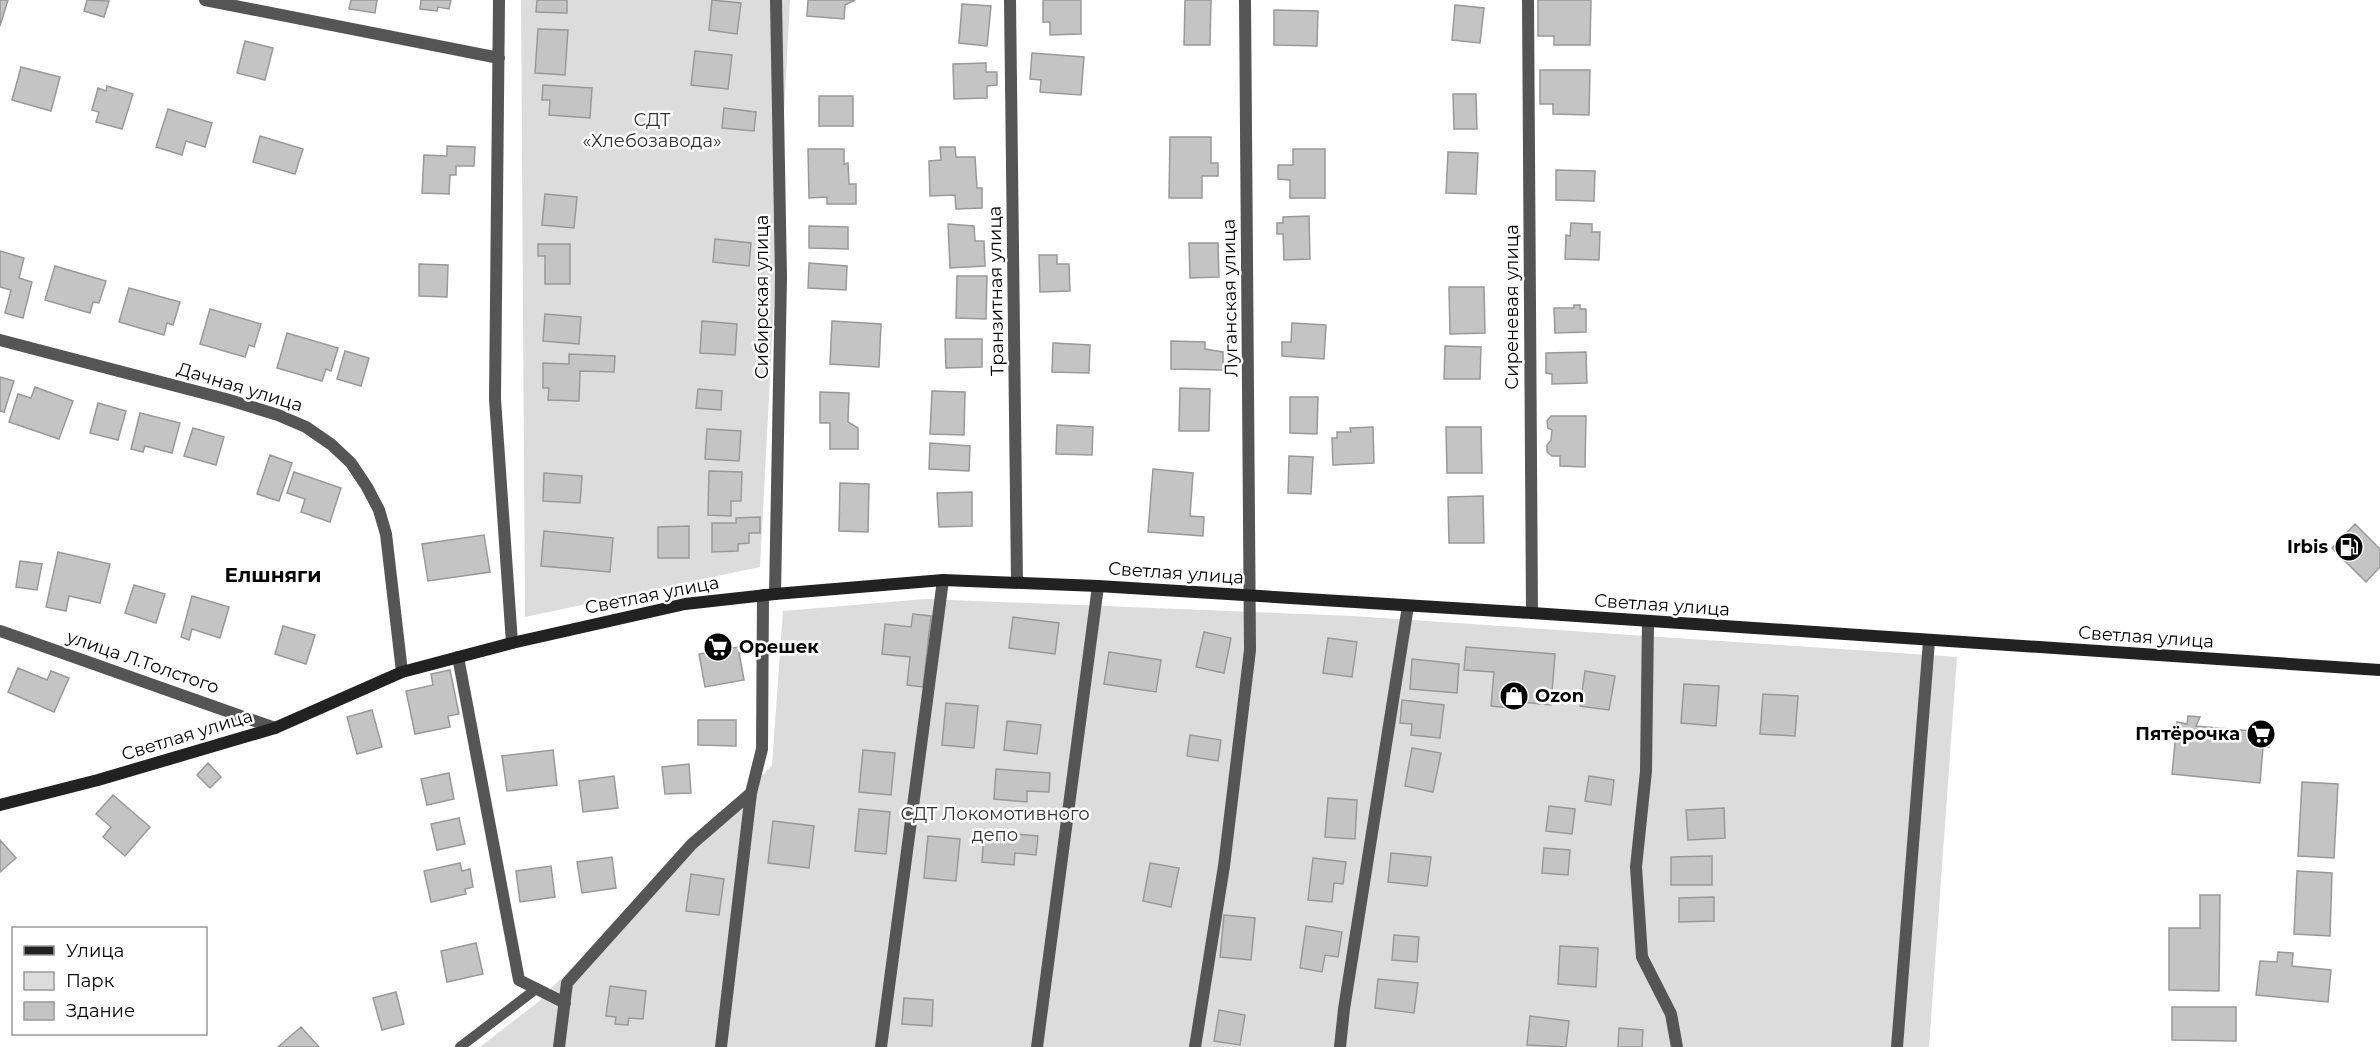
<svg xmlns="http://www.w3.org/2000/svg" width="2380" height="1047" font-family="Montserrat,sans-serif">
  <style>
    .green { fill: #dcdcdc }
    .building { fill: #c4c4c4; stroke: #999; stroke-width: 1.5 }
    .lines { fill: none; stroke-linecap: round; stroke-linejoin: round }
    .lane { stroke: #555; stroke-width: 10 }
    .street { stroke: #555; stroke-width: 12 }
    .secondary { stroke: #222; stroke-width: 12 }
    .labels { text-anchor: middle; stroke-width: 5; stroke-linejoin: round; paint-order: stroke }
    .park-label { font-size: 18px; fill: #333; stroke: #fff }
    .street-label { font-size: 18px; fill: #000; stroke: #fff }
    .poi-label { font-size: 18px; font-weight: bold; fill: #000; stroke: #fff; text-anchor: end }
    .neighbourhood-label { font-size: 20px; font-weight: bold; fill: #000; stroke: #fff }
  </style>
  <rect width="100%" height="100%" fill="#fff"/>
  <!-- green -->
  <path class="green" d="M521,0H790L760,567L525,617Z
    M926,599L1352,616L1957,657L1929,1047H480L538,1002L772,765L783,611Z"/>
  <!-- building -->
  <path class="building" d="M0,0H8L0,26Z
    M87,0L109,1L104,17L84,11Z
    M351,0H377L375,13L349,9Z
    M421,0H451L449,9L438,7L437,11L420,9Z
    M537,0H567V13L536,12Z
    M712,0L741,3L737,34L709,30Z
    M808,0H855L845,5L844,19L807,16Z
    M1043,0H1081V34L1050,35V22H1043Z
    M1185,0H1211L1210,45H1184Z
    M1538,0H1591L1590,45H1554V36H1538Z
    M962,4L991,6L987,46L959,43Z
    M1455,5L1484,8L1480,43L1452,40Z
    M1274,10L1318,11L1317,46L1274,45Z
    M538,29L568,30L565,75L535,73Z
    M245,41L273,48L265,80L237,73Z
    M695,51L732,55L728,89L691,85Z
    M1032,53L1084,57L1081,95L1040,92L1041,80L1030,79Z
    M986,63V72H997V85L987,86V98L954,99L953,64Z
    M21,67L60,77L51,111L12,100Z
    M1540,70H1590L1589,115L1553,114V104H1540Z
    M543,85L592,88L590,118L549,115L550,100H542Z
    M107,86L133,94L122,129L96,122L99,112L92,110L98,88L106,91Z
    M1453,94H1476L1477,129H1454Z
    M819,96H853V126H819Z
    M724,108L756,112L754,131L722,128Z
    M168,109L212,123L205,147L186,141L182,155L156,147Z
    M260,136L303,149L295,174L253,162Z
    M1170,137H1211V163H1218V176H1202V198H1169Z
    M447,146L475,147L474,166H456V175H450L449,194L422,193L424,155L447,156Z
    M940,147H955L956,157H975L977,188H982V208L956,209L955,195L930,196L929,161L941,160Z
    M808,149H844V164L848,163L849,184H856V204H827V197L809,198Z
    M1293,149H1325V198H1290V180L1278,179V165H1293Z
    M1448,152L1478,153L1476,194L1446,193Z
    M1556,170L1595,171L1594,201L1556,200Z
    M545,194L577,197L574,228L542,225Z
    M1309,216L1310,259L1284,260L1283,234H1277V223H1283V217Z
    M1571,223L1592,224V232H1600L1599,260L1565,259L1566,235L1570,236Z
    M948,224L974,226L975,241H984L985,266L950,268Z
    M809,226L848,227V249L809,248Z
    M715,239L751,243L749,266L713,262Z
    M1189,243H1218L1219,277L1190,278Z
    M538,244H570V284H545V256H538Z
    M0,251L24,258L19,278L32,282L23,318L5,313L11,290L0,287Z
    M1039,255H1057V264H1069L1070,291L1040,292Z
    M809,263L847,266L846,290L808,288Z
    M419,264L448,265L447,297L419,296Z
    M55,266L106,281L99,303L93,302L90,313L45,300Z
    M957,276H987L986,319L956,318Z
    M1449,287H1484L1485,333L1450,334Z
    M129,288L180,302L173,325L167,323L164,335L119,322Z
    M1574,305H1580V309H1586V332L1555,333L1554,308H1574Z
    M210,309L261,324L254,347L249,345L245,357L200,344Z
    M545,314L581,317L579,344L543,341Z
    M702,321L737,324L735,355L700,353Z
    M832,321L881,324L879,367L830,364Z
    M1292,323L1326,325L1324,359L1282,356V342H1291Z
    M287,333L338,348L331,371L326,369L322,381L277,368Z
    M945,339H982V367L946,368Z
    M1171,341L1205,342V349L1223,352V370L1171,369Z
    M1053,343L1090,345L1089,373L1052,372Z
    M1445,346L1481,347L1480,379H1444Z
    M345,351L369,358L361,386L337,379Z
    M1586,352L1587,383L1552,384V374L1546,373V353Z
    M569,354L615,356L614,372L580,371L579,401L548,400L549,388H543V363L569,364Z
    M0,377L14,381L4,412L0,411Z
    M35,387L73,401L59,439L9,422L18,394L31,398Z
    M1180,388L1210,389L1209,431H1179Z
    M698,389L722,391L721,410L696,408Z
    M932,391L965,392L964,435L930,434Z
    M820,392L849,393L848,422L858,428V449H830V423H820Z
    M1290,397H1318L1317,434L1290,433Z
    M98,403L126,411L118,440L90,433Z
    M140,413L180,423L172,453L145,446L143,452L131,449Z
    M1551,416H1586L1585,467L1560,466V456H1552L1547,452V445L1551,440L1552,430L1548,428L1547,421Z
    M1057,425L1093,427L1092,455L1056,454Z
    M1373,427L1374,463L1333,465L1332,438H1337V432H1351L1350,428Z
    M1446,427H1481L1482,473H1447Z
    M193,428L224,437L216,465L184,456Z
    M707,429L741,431L739,461L705,459Z
    M930,443L970,446L969,471L929,469Z
    M270,455L292,463L279,501L257,494Z
    M1289,456L1313,457L1311,494L1288,493Z
    M1153,469L1193,473L1190,516L1204,517L1203,536L1148,532Z
    M709,471L742,472L741,501H731V516L708,515Z
    M294,472L341,488L330,522L301,512L305,499L287,493Z
    M544,473L582,476L580,503L543,501Z
    M840,483L869,484L868,532L839,531Z
    M972,492V526L939,527L937,493Z
    M1483,496L1484,543H1449L1448,497Z
    M760,517V533H749V543L738,544V551L712,552V523H736V518Z
    M2355,524L2380,549V567L2366,582L2332,548Z
    M689,526V558H658V527Z
    M544,531L613,538L610,572L541,566Z
    M484,535L490,572L428,581L422,544Z
    M58,552L110,564L100,603L69,596L66,611L46,607Z
    M20,561L42,564L37,590L16,587Z
    M134,585L165,594L156,623L125,613Z
    M192,596L229,607L220,638L192,629L189,640L181,637Z
    M913,614L931,616L923,687L907,685L910,657L882,654L885,624L911,627Z
    M1013,617L1059,623L1055,654L1009,648Z
    M283,626L315,635L306,664L275,654Z
    M1204,632L1231,638L1224,673L1196,667Z
    M1328,638L1357,642L1352,677L1323,673Z
    M738,647L744,680L705,687L699,654Z
    M1466,647L1555,654L1551,705L1511,701L1510,708L1491,706L1494,672L1464,670Z
    M1109,652L1161,660L1156,692L1104,684Z
    M1412,659L1459,664L1457,693L1410,689Z
    M18,668L47,680L51,671L69,678L54,712L8,692Z
    M450,670L459,714L448,716L450,727L415,734L406,691L433,685L431,674Z
    M1585,671L1615,676L1609,710L1580,706Z
    M1684,684L1719,686L1716,726L1681,723Z
    M1763,694L1798,696L1795,736L1760,734Z
    M1402,700L1444,705L1440,738L1411,735L1412,724L1400,723Z
    M946,703L978,706L974,748L942,745Z
    M372,710L382,747L357,754L347,717Z
    M2188,716L2200,717L2196,726L2252,731L2253,726L2271,727L2269,747H2263L2260,783L2172,774L2177,722L2187,724Z
    M698,720H736V746L698,745Z
    M1007,721L1041,725L1037,754L1004,750Z
    M1190,735L1221,740L1218,761L1187,756Z
    M1412,748L1441,753L1433,792L1405,786Z
    M553,750L557,785L507,791L502,756Z
    M863,750L895,753L891,795L859,792Z
    M208,763L221,777L210,788L197,775Z
    M689,764L691,793L665,794L662,767Z
    M996,769L1050,773L1049,792L1027,791V802L994,799Z
    M449,773L454,799L427,805L421,779Z
    M614,776L618,808L583,812L579,781Z
    M1589,776L1614,780L1611,805L1585,801Z
    M2302,782L2338,784L2334,858L2298,856Z
    M113,795L150,827L125,856L103,837L111,827L96,814Z
    M1328,798L1357,800L1355,839L1325,837Z
    M1549,806L1575,809L1572,834L1546,831Z
    M1724,808L1725,838L1688,840L1686,810Z
    M859,809L890,812L886,854L855,851Z
    M459,818L465,844L437,850L431,824Z
    M773,821L814,826L809,868L768,863Z
    M984,831L1038,836L1036,855L1015,853L1014,865L982,862Z
    M928,836L960,839L956,881L924,878Z
    M0,840L16,858L0,872Z
    M1544,848L1570,850L1568,875L1542,873Z
    M1391,853L1431,857L1427,886L1388,882Z
    M1712,856V885H1671V857Z
    M612,857L616,888L582,893L577,862Z
    M1313,858L1346,862L1343,884L1334,883L1332,902L1308,900Z
    M460,863L462,871L470,869L473,887L465,889L466,894L431,902L424,871Z
    M1150,863L1179,868L1171,907L1143,901Z
    M551,866L555,897L520,902L516,871Z
    M2297,871L2332,873L2330,936L2294,934Z
    M691,874L724,879L719,915L686,911Z
    M2200,895H2220L2219,991L2169,990V928H2200Z
    M1714,897V921L1679,922V898Z
    M1224,915L1255,918L1251,960L1220,957Z
    M1306,926L1342,932L1338,957L1325,955L1322,972L1300,968Z
    M1394,935L1419,937L1417,962L1392,960Z
    M476,943L483,974L447,982L441,951Z
    M1560,946L1598,948L1596,987L1558,984Z
    M2278,952L2293,953L2292,966L2331,970L2328,1002L2256,995L2260,961L2277,962Z
    M1378,979L1418,983L1414,1013L1375,1008Z
    M610,986L646,991L643,1019L629,1018L628,1025L615,1024L616,1017L606,1016Z
    M396,992L404,1024L382,1030L373,998Z
    M904,998L933,1000L932,1026L902,1024Z
    M2172,1007H2236V1041L2172,1040Z
    M1219,1010L1245,1015L1240,1045L1214,1041Z
    M1530,1016L1569,1021L1566,1047L1527,1045Z
    M301,1027L319,1047H278Z
    M1619,1028L1643,1030L1642,1047H1618Z"/>
  <g class="lines">
    <!-- lane -->
    <path class="lane" d="M460,1047L536,989"/>
    <!-- street -->
    <path class="street" d="M205,0L499,58
      M499,0L495,399L512,643
      M1010,0L1017,582
      M1528,0L1532,613
      M0,340L226,399L278,415L306,427L332,445L351,463L367,487L379,510L386,534L402,672
      M775,594L781,277L776,0
      M1648,622L1646,771L1636,867L1642,957L1671,1014L1677,1047
      M0,631L275,728
      M458,657L519,980L565,1003
      M559,1047L567,983L692,844L751,793L762,749L763,595
      M721,1047L751,793
      M881,1047L943,580
      M1037,1047L1098,586
      M1195,1047L1224,866L1250,650L1245,0
      M1340,1047L1344,1009L1408,606
      M1897,1047L1929,641"/>
    <!-- secondary -->
    <path class="secondary" d="M0,805L98,780L275,728L402,672L512,643L685,604L775,594L943,580L1098,586L1532,613L2380,670"/>
  </g>
  <!-- icons -->
  <defs>
    <g id="fuel-disc" transform="scale(1.5)"><circle r="9.5" fill="#000" stroke="#fff"/><path d="M-5.5-6h7V0h2V4h1.3V-2.5L3-4.5l.8-.8L6-3V5H2.5V1h-1V6h-7ZM-4.2-4.7v3.2H.2V-4.7Z" fill="#fff"/></g>
    <g id="supermarket-disc" transform="scale(1.5)"><circle r="9.5" fill="#000" stroke="#fff"/><path d="M-6-5.5h2.5l.6 2H6L4.5 2H-2.5L-4.4-4H-6ZM-1.5 3.2a1.3 1.3 0 1 0 .1 0ZM3 3.2a1.3 1.3 0 1 0 .1 0Z" fill="#fff"/></g>
    <g id="shop-disc" transform="scale(1.5)"><circle r="9.5" fill="#000" stroke="#fff"/><path d="M-5-2.5h2.3a2.7 3.5 0 0 1 5.4 0H5L5.5 6h-11ZM-1.5-2.5h3a1.5 2.3 0 0 0-3 0Z" fill="#fff"/></g>
  </defs>
  <g fill-rule="evenodd">
    <use href="#fuel-disc" x="2349" y="547"/>
    <use href="#supermarket-disc" x="718" y="647"/>
    <use href="#shop-disc" x="1514" y="696"/>
    <use href="#supermarket-disc" x="2261" y="734"/>
  </g>
  <g class="labels">
    <!-- park labels -->
    <g class="park-label">
      <text x="652" y="126">СДТ<tspan x="652" dy="21">«Хлебозавода»</tspan></text>
      <text x="995" y="820">СДТ Локомотивного<tspan x="995" dy="21">депо</tspan></text>
    </g>
    <!-- street labels -->
    <g class="street-label">
      <text transform="translate(996 291) rotate(-91)" y="6">Транзитная улица</text>
      <text transform="translate(762 297) rotate(-90)" y="6">Сибирская улица</text>
      <text transform="translate(1230 298) rotate(-91)" y="6">Луганская улица</text>
      <text transform="translate(1512 307) rotate(-90)" y="6">Сиреневая улица</text>
      <text transform="translate(240 387) rotate(17)" y="6">Дачная улица</text>
      <text transform="translate(1176 573) rotate(4)" y="6">Светлая улица</text>
      <text transform="translate(652 595) rotate(-11)" y="6">Светлая улица</text>
      <text transform="translate(1662 605) rotate(4)" y="6">Светлая улица</text>
      <text transform="translate(2146 637) rotate(4)" y="6">Светлая улица</text>
      <text transform="translate(143 662) rotate(19)" y="6">улица Л.Толстого</text>
      <text transform="translate(187 735) rotate(-17)" y="6">Светлая улица</text>
    </g>
    <!-- poi labels -->
    <g class="poi-label">
      <text x="2328" y="553">Irbis</text>
      <text x="739" y="653" text-anchor="start">Орешек</text>
      <text x="1535" y="702" text-anchor="start">Ozon</text>
      <text x="2240" y="740">Пятёрочка</text>
    </g>
    <!-- neighbourhood labels -->
    <g class="neighbourhood-label">
      <text x="273" y="582">Елшняги</text>
    </g>
  </g>
  <!-- legend -->
  <rect x="12" y="927" width="195" height="108" fill="#ffffff" stroke="#999999" stroke-width="1.5"/>
  <rect x="24" y="946" width="30" height="9" fill="#222222" stroke="#999999" stroke-width="1.5"/>
  <text x="66" y="957" font-size="18" fill="#000000">Улица</text>
  <rect x="24" y="972" width="30" height="18" fill="#dcdcdc" stroke="#999999" stroke-width="1.5"/>
  <text x="66" y="987" font-size="18" fill="#000000">Парк</text>
  <rect x="24" y="1002" width="30" height="18" fill="#c4c4c4" stroke="#999999" stroke-width="1.5"/>
  <text x="66" y="1017" font-size="18" fill="#000000">Здание</text>
</svg>
